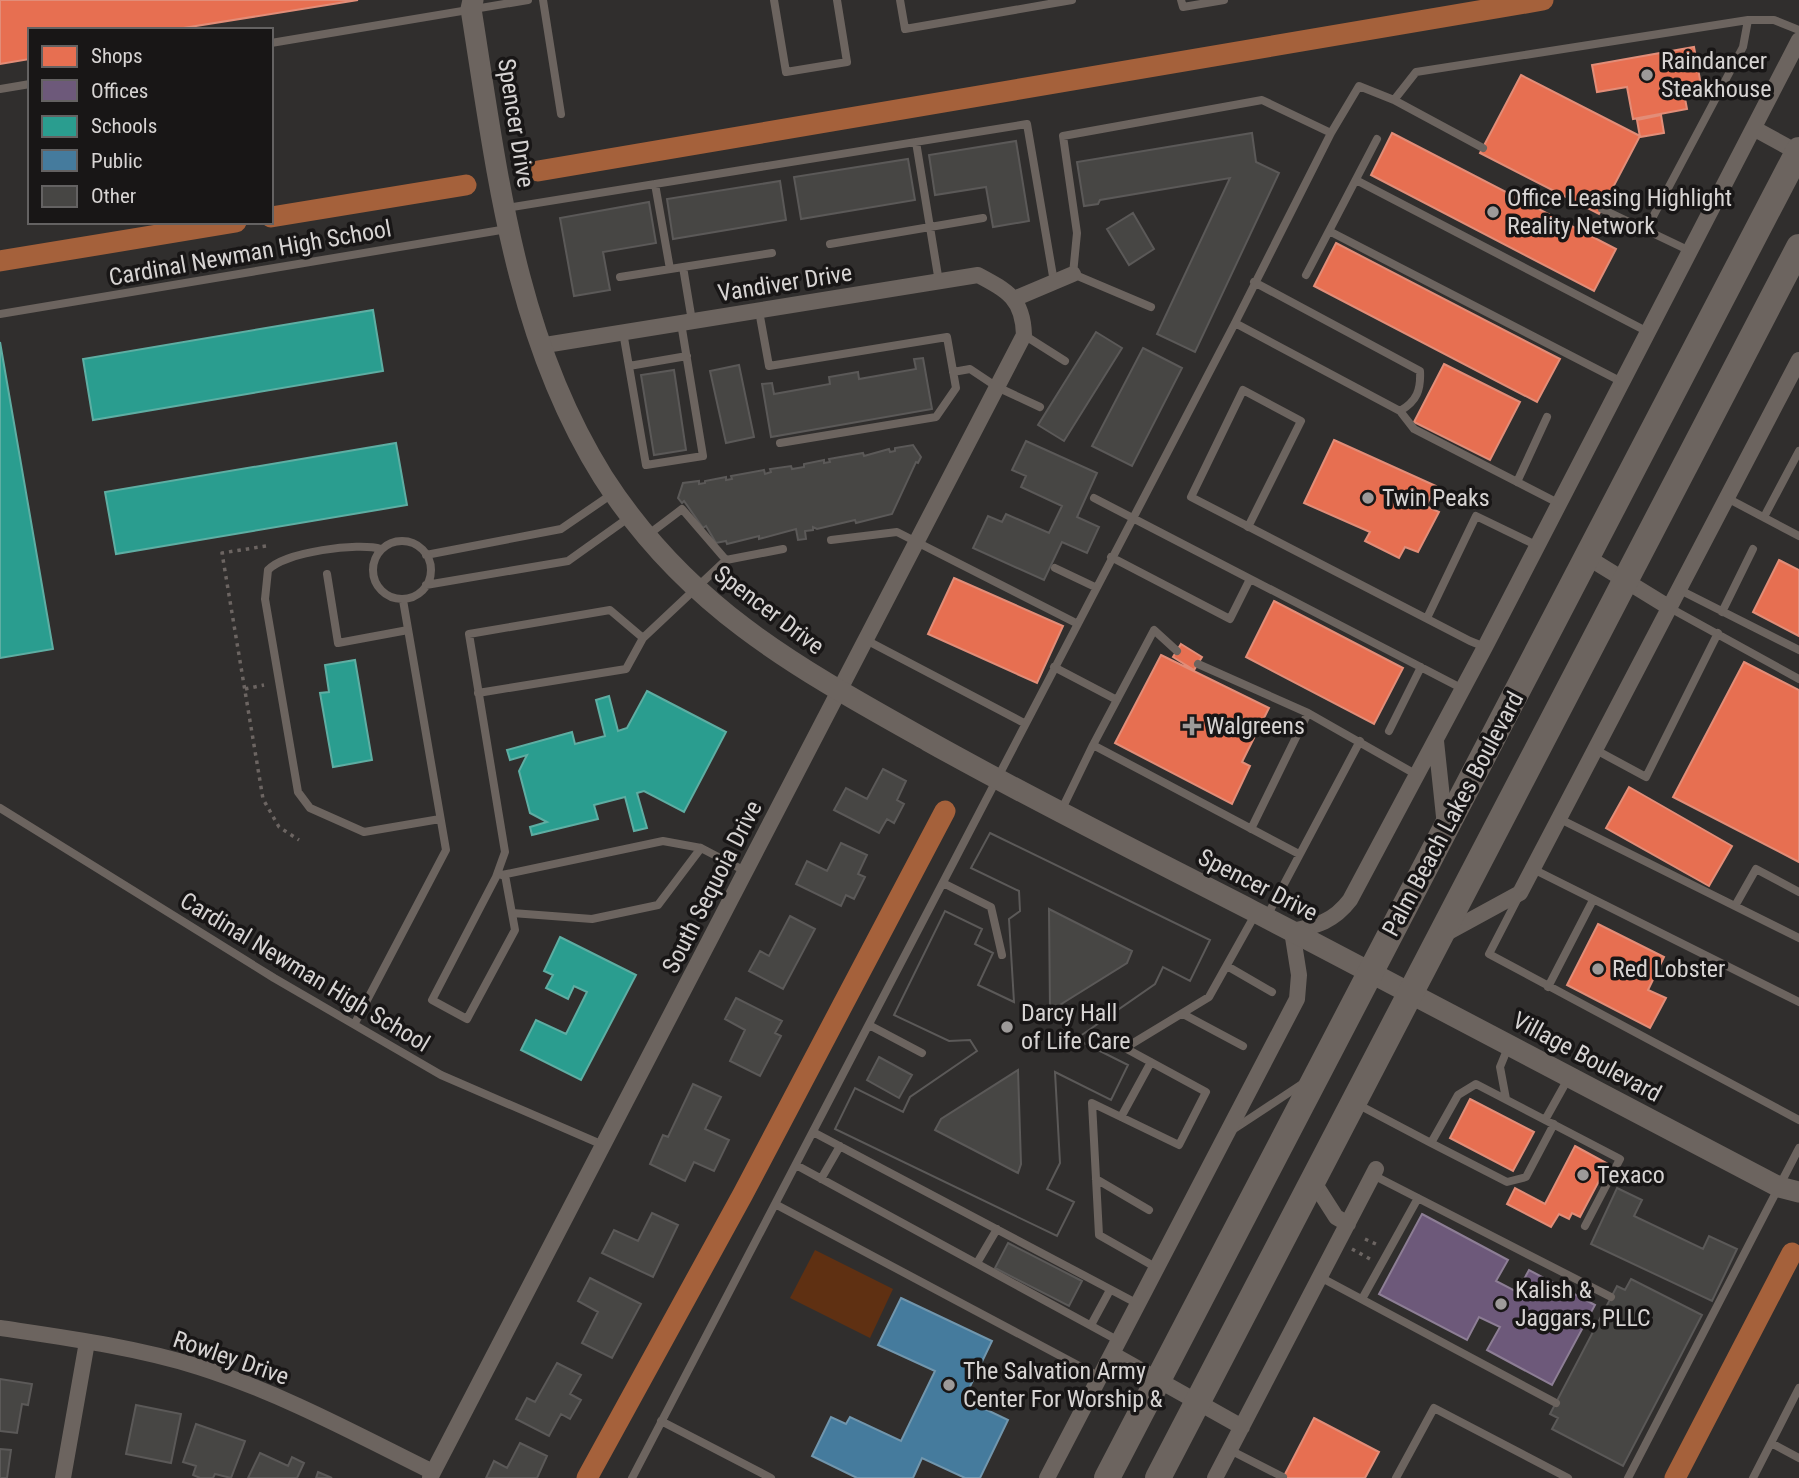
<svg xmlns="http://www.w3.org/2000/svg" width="1799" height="1478" font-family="'Roboto Condensed',sans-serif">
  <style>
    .green { fill: #5f3012 }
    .shops { fill: #e76f51; stroke: #e28d78; stroke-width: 2 }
    .offices { fill: #6d597a; stroke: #8d7e95; stroke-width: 2 }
    .schools { fill: #2a9d8f; stroke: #5eaea3; stroke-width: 2 }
    .public { fill: #457b9d; stroke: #7196ad; stroke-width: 2 }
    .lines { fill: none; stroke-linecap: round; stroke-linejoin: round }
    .canal { stroke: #a5613b; stroke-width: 21 }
    .building { fill: #474644; stroke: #5b5958; stroke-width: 2; fill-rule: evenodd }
    .path { stroke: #6c6562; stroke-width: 3.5; stroke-dasharray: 3.5 5; stroke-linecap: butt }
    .service { stroke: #6c645f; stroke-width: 8 }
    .minor { stroke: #6c645f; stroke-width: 16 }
    .tertiary { stroke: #6c645f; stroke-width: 21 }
    .primary { stroke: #6c645f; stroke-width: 26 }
    .poi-dot { fill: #9d9a99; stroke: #181616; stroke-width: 2.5 }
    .labels { text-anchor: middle; stroke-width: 7; stroke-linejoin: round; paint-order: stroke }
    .poi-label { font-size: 24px; fill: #d7d4d3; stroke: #181616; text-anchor: start }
    .street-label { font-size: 24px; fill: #d7d4d3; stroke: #181616 }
  </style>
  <rect width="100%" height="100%" fill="#302e2d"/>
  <!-- green -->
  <path class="green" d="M815,1250L893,1289L870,1338L790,1298Z"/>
  <!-- shops -->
  <path class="shops" d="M0,0H358L171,30H30V59L0,64Z
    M1694,47L1701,85L1683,88L1687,109L1633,119L1627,87L1597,92L1592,65Z
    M1521,75L1640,136L1599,214L1480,153Z
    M1661,115L1664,133L1640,137L1637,120Z
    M1392,133L1616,249L1594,291L1371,175Z
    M1336,243L1560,359L1537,402L1314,286Z
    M1444,364L1520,402L1490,460L1414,422Z
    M1334,440L1436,486L1426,506L1439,512L1418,552L1405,547L1399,558L1365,541L1370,532L1304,503Z
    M1779,560L1799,570V636L1753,612Z
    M954,578L1063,626L1037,683L928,634Z
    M1274,601L1403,668L1374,724L1246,657Z
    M1181,644L1202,657L1194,670L1173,657Z
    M1161,655L1269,708L1242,762L1250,766L1232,804L1115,743Z
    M1744,662L1799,690V862L1673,797Z
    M1629,787L1732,846L1709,886L1606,828Z
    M1598,924L1664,957L1648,990L1666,998L1650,1028L1567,985Z
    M1470,1099L1534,1132L1513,1171L1450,1138Z
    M1575,1146L1608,1164L1580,1217L1572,1213L1569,1219L1559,1214L1551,1227L1507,1204L1515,1188L1545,1204Z
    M1314,1418L1379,1452L1365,1478H1283Z"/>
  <!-- offices -->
  <path class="offices" d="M1422,1214L1508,1260L1496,1281L1517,1292L1529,1270L1595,1305L1552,1385L1487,1350L1500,1327L1479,1317L1467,1340L1379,1294Z"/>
  <!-- schools -->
  <path class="schools" d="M373,310L383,371L93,420L83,359Z
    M0,342L53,649L0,658Z
    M396,443L407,505L116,554L105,492Z
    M355,660L372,760L333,767L320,693L329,692L325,665Z
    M647,691L726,732L684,812L644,791L637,793L647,828L634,831L625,797L594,805L598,819L532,835L530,827L547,822L530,813L519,771L527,755L510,760L507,750L572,732L575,744L605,736L596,700L609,696L618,731L627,728Z
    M560,937L636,975L581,1080L521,1050L536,1020L566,1034L587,992L574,986L568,999L546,988L553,975L544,971Z"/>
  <!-- public -->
  <path class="public" d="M901,1298L992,1341L964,1399L1008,1420L980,1478H965L922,1458L913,1478H857L812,1456L831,1417L846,1424L850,1417L901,1441L935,1371L878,1345Z"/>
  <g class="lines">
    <!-- canal -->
    <path class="canal" d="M538,171L1543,0
      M271,217L466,185
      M0,261L236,222
      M587,1478L743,1194L945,811
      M1675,1478L1792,1253"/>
  </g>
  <!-- building -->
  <path class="building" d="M1252,133L1256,162L1279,173L1195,352L1157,334L1230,178L1100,200L1098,204L1084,206L1077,162Z
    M1016,141L1029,221L993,227L986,187L935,195L929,155Z
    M908,159L915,200L801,219L794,177Z
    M780,181L786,220L673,239L667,199Z
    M649,202L656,243L603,252L610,290L574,296L560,218Z
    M1133,213L1154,249L1129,265L1107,229Z
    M1096,332L1122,348L1064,441L1038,425Z
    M1143,348L1182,368L1132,466L1092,446Z
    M923,358L932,409L771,437L762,384L772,383L774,394L830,384L829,377L858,372L859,379L916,369L914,359Z
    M739,365L754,437L726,443L710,371Z
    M674,370L686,450L654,455L641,375Z
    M1026,441L1097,473L1077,517L1099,527L1087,553L1062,542L1044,580L973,548L988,516L1002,522L1006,514L1049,533L1062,506L1021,487L1026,476L1012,470Z
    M913,445L921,457L918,463L916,462L892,514L856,523L855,520L817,529L813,527V530L805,531L806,539L798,540L796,529L759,539V536L727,544L726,541L716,543L706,526L703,528L684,501L682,503L678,498L683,483L699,481V484L705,483V481L726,477V480L732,479L731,476L764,470L765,474L771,472L770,469L791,466L792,469L804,467V464L824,460V463L830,462L829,459L863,453L864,456L889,449L890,452L895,451V448Z
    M883,769L906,781L897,800L904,804L894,823L887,819L879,833L834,810L846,788L867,799Z
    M990,833L1210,940L1190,981L1163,967L1155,984L1076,1039L1128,1065L1111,1100L1055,1072L1060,1163L1047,1189L1074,1202L1057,1236L835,1129L855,1088L903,1112L910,1097L977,1051L970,1040L949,1041L894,1015L945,911L982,929L975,944L993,953L978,985L1014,1002L1009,919L1020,911L1019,891L971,868ZM1049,909L1132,951L1127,963L1050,1011ZM1018,1070L1021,1164L1018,1173L935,1130L941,1119Z
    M990,833L1210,940L1190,981L1163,967L1155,984L1076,1039L1128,1065L1111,1100L1055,1072L1060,1163L1047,1189L1074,1202L1057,1236L835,1129L855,1088L903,1112L910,1097L977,1051L970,1040L949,1041L894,1015L945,911L982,929L975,944L993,953L978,985L1014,1002L1009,919L1020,911L1019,891L971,868Z
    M841,843L867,855L858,874L865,877L854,899L846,895L841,906L796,884L807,861L827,871Z
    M790,916L815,929L783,989L749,971L760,951L769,956Z
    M736,998L782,1021L775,1033L781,1036L760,1076L730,1061L745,1030L725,1019Z
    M879,1057L912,1075L899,1098L867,1080Z
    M693,1084L721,1097L705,1129L729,1140L714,1171L694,1162L685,1181L650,1164L663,1135L668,1137Z
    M1617,1188L1642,1200L1634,1216L1703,1249L1709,1236L1737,1249L1712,1301L1591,1244Z
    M652,1213L678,1225L653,1277L602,1253L614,1230L638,1241Z
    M1008,1243L1082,1281L1069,1306L995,1268Z
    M590,1278L641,1304L612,1358L582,1343L598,1312L578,1301Z
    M1631,1279L1702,1315L1623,1466L1552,1429L1558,1418L1550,1414L1617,1286L1625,1290Z
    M557,1363L581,1375L570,1394L581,1400L570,1419L561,1414L549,1436L516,1419L527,1398L535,1402Z
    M0,1379L32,1384L28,1405L22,1404L17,1433L0,1431Z
    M136,1405L181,1414L171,1463L126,1454Z
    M196,1424L245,1441L231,1478L215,1474L213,1478H200L193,1475L196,1466L183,1462Z
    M520,1443L547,1456L537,1478H486L494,1461L507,1468Z
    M0,1449L11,1450L7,1478H0Z
    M260,1453L288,1466L292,1457L304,1463L297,1478H248Z
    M318,1472L332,1478H316Z"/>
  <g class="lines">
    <!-- path -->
    <path class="path" d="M266,546L222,553L263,799L279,827L299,840
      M245,689L264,685
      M1365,1239L1378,1245
      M1352,1249L1370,1259"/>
    <!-- service -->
    <path class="service" d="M543,0L561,114
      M774,0L786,72L847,62L837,0
      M900,0L905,29L1072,0
      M1181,0L1183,7L1224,0
      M271,43L528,0
      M0,89L30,84
      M1331,133L1359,86L1394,100
      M916,142L939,282
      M1483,148L1394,100L1416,72L1748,20H1774L1799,30
      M1356,180L1648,332
      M655,184L670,269
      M506,208L1027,124L1054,282
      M1602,209L1690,251
      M1647,228L1743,47L1748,20
      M1329,231L1622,382
      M830,244L983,218
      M683,267L772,253
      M1306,275L1377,139
      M620,277L683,267L692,321
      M1254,282L1420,371C1421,390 1417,401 1400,411
      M759,311L769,366L947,337L956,388L936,417L780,443
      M0,314L507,229
      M1235,323L1400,411L1414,429L1560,504
      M623,332L646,465L703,456L681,323
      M1024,335L1065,361
      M629,366L687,356
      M953,372L970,369L997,387L1040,407
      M1517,482L1547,417
      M1094,498L1463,689
      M1727,498L1799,536
      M1764,517L1799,451
      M1248,527L1301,421L1243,390L1191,497L1470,641L1485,647
      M649,534L682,509L726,560
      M831,540L897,532L1076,623
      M373 570a29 29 0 1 1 58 0a29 29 0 1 1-58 0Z
      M381,549C359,542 284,552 268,570L265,599L298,792L310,808L364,832L440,819
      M426,555L561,529L612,494
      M1111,557L1230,619L1250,579
      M1055,568L1095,587
      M327,574L338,643L408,630
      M426,585L568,561L631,516
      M1680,590L1799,650
      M1670,608L1799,679
      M1722,612L1753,549
      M1427,618L1476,516L1538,546
      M866,640L1024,723
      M1177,651L1154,630L1093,745L1299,854
      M1198,664L1308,713
      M1054,667L1117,700
      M478,693L626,669L643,638L726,560L783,549
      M1389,731L1421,667
      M1596,750L1646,777L1718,633
      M0,808L274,978L441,1075L603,1145
      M1061,811L1093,745
      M1560,819L1799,938
      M1251,829L1308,713L1417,775
      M1533,869L1799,1002
      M502,875L663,841L701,848L745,871
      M505,875L515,930L467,1019L432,1000L496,877L505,852L469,634L610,610L643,638
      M943,883L991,907L1002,955
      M1519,896L1489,954L1799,1120
      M1735,906L1756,869L1799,892
      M512,913L592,919L658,905L701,848
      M1266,918L1360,741
      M1227,966L1272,992
      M1548,987L1593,900
      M1183,1014L1243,1046
      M355,1023L446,850L403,600
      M869,1025L922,1053
      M1506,1099L1500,1067L1509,1045
      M1357,1104L1431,1143L1458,1095L1476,1084L1620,1159L1585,1226
      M1121,1117L1151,1062
      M1545,1120L1569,1077
      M1234,1129L1302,1084
      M813,1132L1138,1304
      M1431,1143L1507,1182L1526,1177L1554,1124
      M796,1165L1119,1341
      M1373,1175L1611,1297
      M821,1179L840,1146
      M1096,1179L1149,1210
      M775,1204L1100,1377
      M977,1263L997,1229
      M1157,1268L1099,1235L1092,1103L1179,1145L1206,1092L1125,1048L1209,997L1256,913
      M1320,1277L1556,1403
      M1362,1299L1418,1198
      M1091,1325L1110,1290
      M661,1421L771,1478
      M1771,1443L1799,1458
      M1230,1450L1283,1477
      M632,1478L1235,323L1331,133L1262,100L1063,136L1077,233L1073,274L1151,307
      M1396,1478L1434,1408L1568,1478
      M1628,1478L1799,1148
      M1753,1478L1799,1388"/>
    <!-- minor -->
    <path class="minor" d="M1755,129L1799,153
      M1014,299L1073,274
      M1587,557L1670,608
      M1436,741L1445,826
      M1443,935L1520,893L1799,360
      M1313,1181L1336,1217L1348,1224
      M0,1328C67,1338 135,1347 199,1367C281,1393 356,1434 433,1472
      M1112,1354L1242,1427
      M63,1478L87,1342
      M430,1478L1024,335C1023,299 1008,291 978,275L539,346
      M1047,1478L1297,999L1299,975L1292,931C1317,926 1334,921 1350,900L1485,647L1799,40
      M1215,1478L1376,1169"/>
    <!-- tertiary -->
    <path class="tertiary" d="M473,0L471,9C497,171 514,335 603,477C687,608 796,667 928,741C1035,801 1144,855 1253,911C1429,1002 1604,1095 1779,1187L1799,1192"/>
    <!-- primary -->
    <path class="primary" d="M1107,1478L1799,150
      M1158,1478L1799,247"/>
  </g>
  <!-- markers -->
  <g class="poi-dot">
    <circle cx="1647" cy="75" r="7"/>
    <circle cx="1493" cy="212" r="7"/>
    <circle cx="1368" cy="498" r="7"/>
    <path d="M1188.5 715.5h7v7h7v7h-7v7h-7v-7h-7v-7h7z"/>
    <circle cx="1598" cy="969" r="7"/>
    <circle cx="1007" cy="1027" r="7"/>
    <circle cx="1583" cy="1175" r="7"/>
    <circle cx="1501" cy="1304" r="7"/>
    <circle cx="949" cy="1385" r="7"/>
  </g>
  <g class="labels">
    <!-- poi labels -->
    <g class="poi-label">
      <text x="1661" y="69">Raindancer<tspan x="1661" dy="28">Steakhouse</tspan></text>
      <text x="1507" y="206">Office Leasing Highlight<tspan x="1507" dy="28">Reality Network</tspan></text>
      <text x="1382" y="506">Twin Peaks</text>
      <text x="1206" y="734">Walgreens</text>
      <text x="1612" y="977">Red Lobster</text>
      <text x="1021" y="1021">Darcy Hall<tspan x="1021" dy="28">of Life Care</tspan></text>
      <text x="1597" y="1183">Texaco</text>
      <text x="1515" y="1298">Kalish &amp;<tspan x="1515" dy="28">Jaggars, PLLC</tspan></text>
      <text x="963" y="1379">The Salvation Army<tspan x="963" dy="28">Center For Worship &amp;</tspan></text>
    </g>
    <!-- street labels -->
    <g class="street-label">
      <text transform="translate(516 123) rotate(81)" y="8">Spencer Drive</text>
      <text transform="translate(250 253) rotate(-10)" y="8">Cardinal Newman High School</text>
      <text transform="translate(785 283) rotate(-9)" y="8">Vandiver Drive</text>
      <text transform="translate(769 610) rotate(37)" y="8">Spencer Drive</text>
      <text transform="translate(1453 814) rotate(-62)" y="8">Palm Beach Lakes Boulevard</text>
      <text transform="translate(1258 885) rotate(27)" y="8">Spencer Drive</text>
      <text transform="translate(712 887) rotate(-63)" y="8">South Sequoia Drive</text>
      <text transform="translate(305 972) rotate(31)" y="8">Cardinal Newman High School</text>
      <text transform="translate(1587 1057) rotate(28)" y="8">Village Boulevard</text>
      <text transform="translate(231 1358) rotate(19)" y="8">Rowley Drive</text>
    </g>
  </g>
  <!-- legend -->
  <rect x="28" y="28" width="245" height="196" fill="#181616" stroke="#646262" stroke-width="2"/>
  <rect x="42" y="46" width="35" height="21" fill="#e76f51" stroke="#646262" stroke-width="2"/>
  <text x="91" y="63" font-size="21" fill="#d7d4d3">Shops</text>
  <rect x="42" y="80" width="35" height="21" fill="#6d597a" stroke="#646262" stroke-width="2"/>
  <text x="91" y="98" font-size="21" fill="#d7d4d3">Offices</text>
  <rect x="42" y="116" width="35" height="21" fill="#2a9d8f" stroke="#646262" stroke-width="2"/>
  <text x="91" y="133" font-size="21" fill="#d7d4d3">Schools</text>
  <rect x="42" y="150" width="35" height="21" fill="#457b9d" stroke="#646262" stroke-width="2"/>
  <text x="91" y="168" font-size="21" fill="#d7d4d3">Public</text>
  <rect x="42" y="186" width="35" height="21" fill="#474644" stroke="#646262" stroke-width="2"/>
  <text x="91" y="203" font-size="21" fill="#d7d4d3">Other</text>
</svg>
